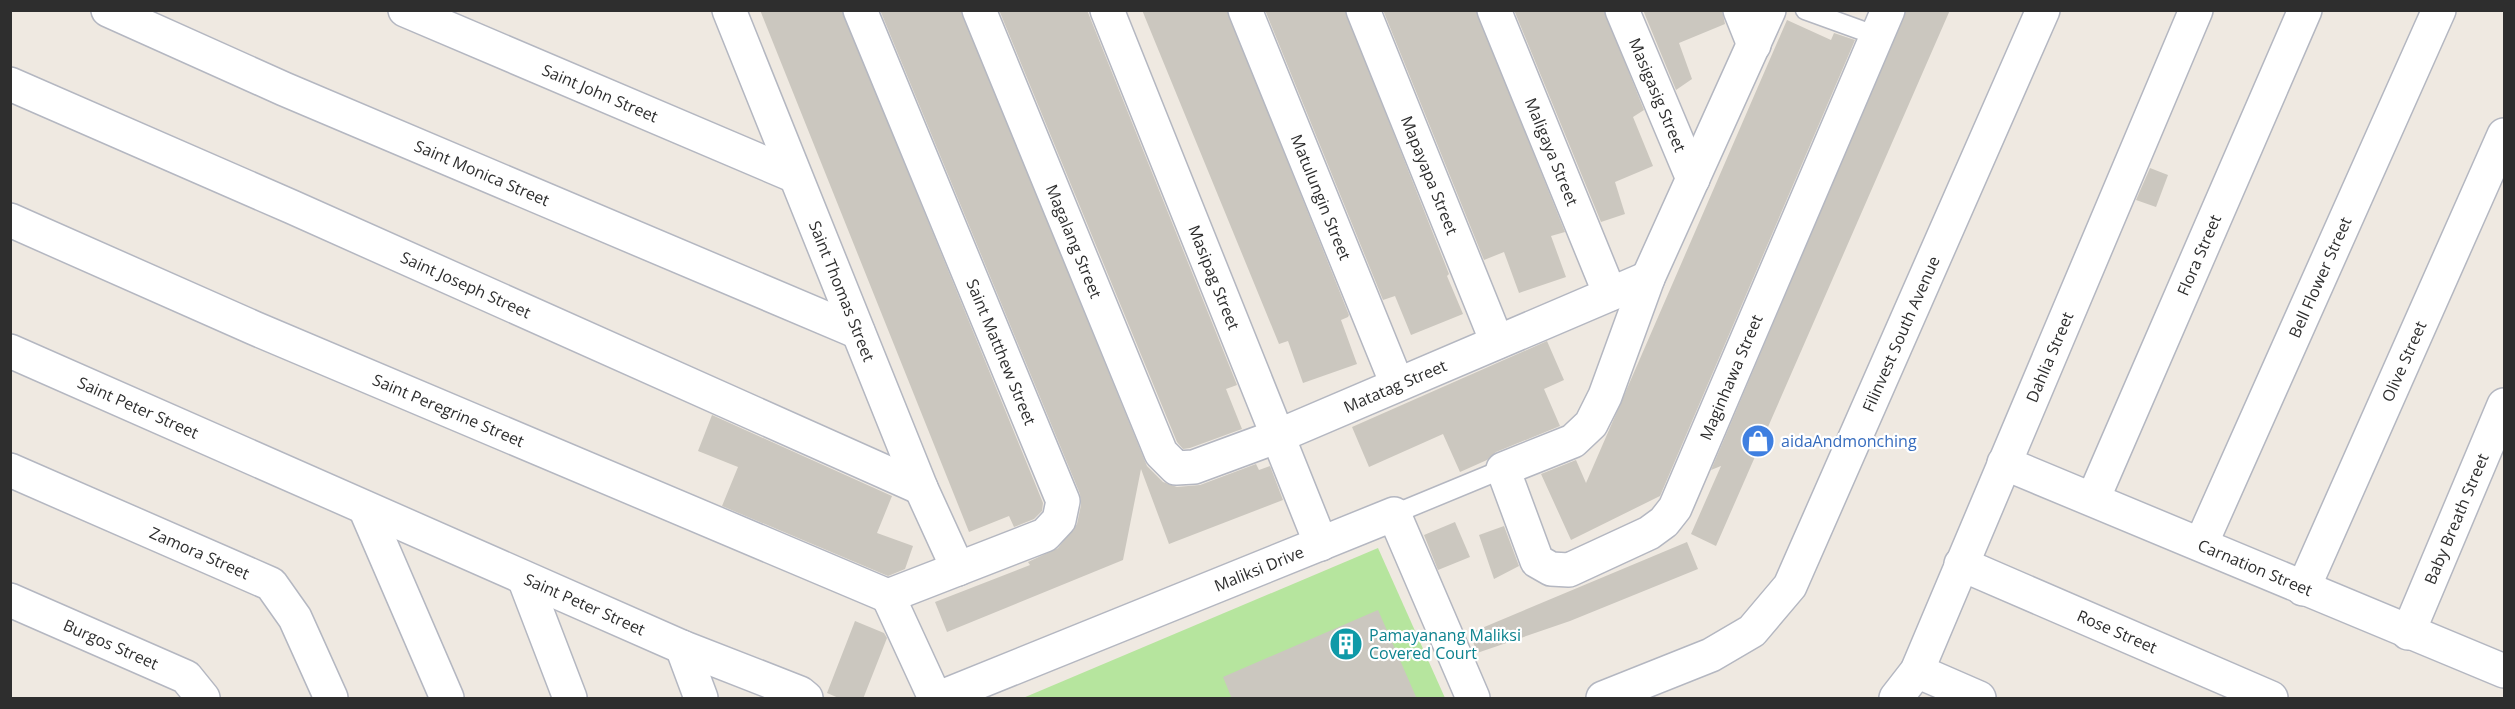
<svg xmlns="http://www.w3.org/2000/svg" width="2515" height="709" font-family="'Open Sans',sans-serif">
  <style>
    .green { fill: #b6e59e }
    .building { fill: #cbc7bf }
    .lines { fill: none; stroke-linecap: round; stroke-linejoin: round }
    .service-casing { stroke: #b4b7c1; stroke-width: 21 }
    .minor-casing { stroke: #b4b7c1; stroke-width: 36 }
    .tertiary-casing { stroke: #b4b7c1; stroke-width: 36 }
    .service { stroke: #fff; stroke-width: 18 }
    .minor { stroke: #fff; stroke-width: 33 }
    .tertiary { stroke: #fff; stroke-width: 33 }
    .labels { text-anchor: middle; stroke-width: 4.5; stroke-linejoin: round; paint-order: stroke }
    .street-label { font-size: 16px; fill: #2e2e2e; stroke: #fff }
    .shop-label { font-size: 16px; fill: #366cbe; stroke: #fff; text-anchor: start }
    .culture-label { font-size: 16px; fill: #0d838f; stroke: #fff; text-anchor: start }
  </style>
  <rect width="100%" height="100%" fill="#efe9e1"/>
  <!-- green -->
  <path class="green" d="M1378,548L1445,698H1023Z"/>
  <!-- building -->
  <path class="building" d="M760,10H842L1043,503L1042,511L1034,519L1014,527L1009,516L969,532Z
    M880,10H961L1147,466L1163,482L1177,487L1200,485L1256,464L1259,470L1270,466L1283,500L1169,544L1141,469L1123,560L947,632L935,602L1030,565L1028,562L1058,548L1077,524L1081,505L1080,494Z
    M999,10H1087L1237,385L1226,389L1242,429L1190,448L1183,449L1177,442Z
    M1142,10H1227L1349,315L1348,317L1341,320L1357,364L1303,383L1288,341L1279,344Z
    M1265,10H1345L1449,274L1447,276L1463,314L1411,335L1395,296L1383,300Z
    M1383,10H1476L1565,232L1551,236L1566,277L1519,293L1504,252L1484,260Z
    M1514,10H1604L1644,110L1633,117L1653,166L1615,182L1625,214L1601,222Z
    M1643,10H1722L1725,24L1679,43L1692,79L1676,90Z
    M1906,10H1950L1716,546L1691,534L1721,466L1711,470Z
    M1787,20L1831,40L1834,33L1855,40L1660,496L1571,540L1541,474L1576,460L1586,483Z
    M2150,168L2168,175L2156,207L2136,200Z
    M1547,341L1564,380L1544,389L1560,426L1496,452L1487,460L1460,472L1443,434L1369,467L1352,427Z
    M712,415L892,496L877,533L913,546L905,569L888,576L722,506L738,467L698,451Z
    M1455,522L1470,557L1438,570L1424,535Z
    M1504,526L1519,566L1494,579L1479,535Z
    M1687,542L1698,569L1570,621L1477,653L1470,633Z
    M1378,610L1417,699H1232L1223,677Z
    M855,621L884,633L887,638L863,699H841L827,693Z"/>
  <g class="lines">
    <!-- service casing -->
    <g class="service-casing">
      <path id="service" d="M1805,10L1877,36
        M1394,514L1503,469"/>
    </g>
    <!-- minor casing -->
    <g class="minor-casing">
      <g id="minor">
        <path id="s1" d="M108,10L284,89L858,332"/>
        <path id="s2" d="M405,10L795,176"/>
        <path id="s3" d="M729,10L921,488L958,569"/>
        <path id="s4" d="M860,10L1063,501L1059,520L1045,535L888,596"/>
        <path id="s5" d="M979,10L1161,453L1176,468L1194,467L1278,436L1648,278"/>
        <path id="s6" d="M1107,10L1321,544"/>
        <path id="s7" d="M1245,10L1397,384"/>
        <path id="s8" d="M1363,10L1497,342"/>
        <path id="s9" d="M1494,10L1610,294"/>
        <path id="s10" d="M1622,10L1693,179"/>
        <path d="M1740,10L1754,45"/>
        <path id="s11" d="M1769,10L1648,278L1605,396L1591,424L1573,441L1503,469L1537,561L1551,569L1569,570L1649,533L1664,522L1675,508L1888,10"/>
        <path id="s12" d="M10,84L292,207L921,488"/>
        <path id="s13" d="M10,220L254,328L888,596"/>
        <path id="s14" d="M10,351L682,647L800,693L806,698"/>
        <path id="s15" d="M2004,463L2504,671"/>
        <path id="s16" d="M10,470L271,584L295,618L331,698"/>
        <path id="s17" d="M2093,499L2305,10"/>
        <path d="M365,508L447,698"/>
        <path id="s18" d="M2201,544L2439,10"/>
        <path id="s19" d="M1961,564L2271,698"/>
        <path d="M524,578L570,698"/>
        <path id="s20" d="M2303,589L2504,135"/>
        <path d="M888,596L935,698"/>
        <path id="s21" d="M10,600L186,677L203,698"/>
        <path id="s22" d="M2408,633L2504,405"/>
        <path d="M682,647L701,698"/>
        <path d="M1917,671L1979,698"/>
        <path id="s23" d="M1896,698L1917,671L2196,10"/>
      </g>
    </g>
    <!-- tertiary casing -->
    <g class="tertiary-casing">
      <g id="tertiary">
        <path id="s24" d="M939,698L1394,514L1473,698"/>
        <path id="s25" d="M1603,698L1711,655L1752,631L1790,586L2043,10"/>
      </g>
    </g>
    <!-- service -->
    <use href="#service" class="service"/>
    <!-- minor -->
    <use href="#minor" class="minor"/>
    <!-- tertiary -->
    <use href="#tertiary" class="tertiary"/>
  </g>
  <!-- icons -->
  <defs>
    <g id="shop-disc" transform="scale(1.725)"><circle r="9.5" fill="#3f7fe0" stroke="#fff"/><path d="M-5-2.5h2.3a2.7 3.5 0 0 1 5.4 0H5L5.5 6h-11ZM-1.5-2.5h3a1.5 2.3 0 0 0-3 0Z" fill="#fff"/></g>
    <g id="building-disc" transform="scale(1.725)"><circle r="9.5" fill="#0f9aa8" stroke="#fff"/><path d="M-4-6H4V6H1V3H-1V6H-4ZM-2.5-4.3h1.7v1.8h-1.7ZM.8-4.3h1.7v1.8H.8ZM-2.5-1h1.7V.8h-1.7ZM.8-1h1.7V.8H.8Z" fill="#fff"/></g>
  </defs>
  <g fill-rule="evenodd">
    <use href="#shop-disc" x="1758" y="441"/>
    <use href="#building-disc" x="1346" y="644"/>
  </g>
  <g class="labels">
    <!-- street labels -->
    <g class="street-label">
      <text dy="6" stroke="none"><textPath href="#s2" startOffset="212">Saint John Street</textPath></text>
      <text dy="6" stroke="none"><textPath href="#s10" startOffset="92">Masigasig Street</textPath></text>
      <text dy="6" stroke="none"><textPath href="#s9" startOffset="153">Maligaya Street</textPath></text>
      <text dy="6" stroke="none"><textPath href="#s1" startOffset="408">Saint Monica Street</textPath></text>
      <text dy="6" stroke="none"><textPath href="#s8" startOffset="178">Mapayapa Street</textPath></text>
      <text dy="6" stroke="none"><textPath href="#s7" startOffset="202">Matulungin Street</textPath></text>
      <text dy="6" stroke="none"><textPath href="#s5" startOffset="250">Magalang Street</textPath></text>
      <text dy="6" stroke="none"><textPath href="#s17" startOffset="266">Flora Street</textPath></text>
      <text dy="6" stroke="none"><textPath href="#s6" startOffset="288">Masipag Street</textPath></text>
      <text dy="6" stroke="none"><textPath href="#s18" startOffset="292">Bell Flower Street</textPath></text>
      <text dy="6" stroke="none"><textPath href="#s12" startOffset="498">Saint Joseph Street</textPath></text>
      <text dy="6" stroke="none"><textPath href="#s3" startOffset="303">Saint Thomas Street</textPath></text>
      <text dy="6" stroke="none"><textPath href="#s25" startOffset="498">Filinvest South Avenue</textPath></text>
      <text dy="6" stroke="none"><textPath href="#s4" startOffset="370">Saint Matthew Street</textPath></text>
      <text dy="6" stroke="none"><textPath href="#s23" startOffset="375">Dahlia Street</textPath></text>
      <text dy="6" stroke="none"><textPath href="#s20" startOffset="249">Olive Street</textPath></text>
      <text dy="6" stroke="none"><textPath href="#s11" startOffset="950">Maginhawa Street</textPath></text>
      <text dy="6" stroke="none"><textPath href="#s5" startOffset="735">Matatag Street</textPath></text>
      <text dy="6" stroke="none"><textPath href="#s14" startOffset="140">Saint Peter Street</textPath></text>
      <text dy="6" stroke="none"><textPath href="#s13" startOffset="478">Saint Peregrine Street</textPath></text>
      <text dy="6" stroke="none"><textPath href="#s22" startOffset="124">Baby Breath Street</textPath></text>
      <text dy="6" stroke="none"><textPath href="#s16" startOffset="207">Zamora Street</textPath></text>
      <text dy="6" stroke="none"><textPath href="#s15" startOffset="272">Carnation Street</textPath></text>
      <text dy="6" stroke="none"><textPath href="#s24" startOffset="345">Maliksi Drive</textPath></text>
      <text dy="6" stroke="none"><textPath href="#s14" startOffset="628">Saint Peter Street</textPath></text>
      <text dy="6" stroke="none"><textPath href="#s19" startOffset="170">Rose Street</textPath></text>
      <text dy="6" stroke="none"><textPath href="#s21" startOffset="110">Burgos Street</textPath></text>
    </g>
    <!-- shop labels -->
    <g class="shop-label">
      <text x="1781" y="447">aidaAndmonching</text>
    </g>
    <!-- culture labels -->
    <g class="culture-label">
      <text x="1369" y="641">Pamayanang Maliksi<tspan x="1369" dy="18">Covered Court</tspan></text>
    </g>
  </g>
  <!-- border -->
  <rect width="2515" height="709" fill="none" stroke="#2e2e2e" stroke-width="24"/>
</svg>
